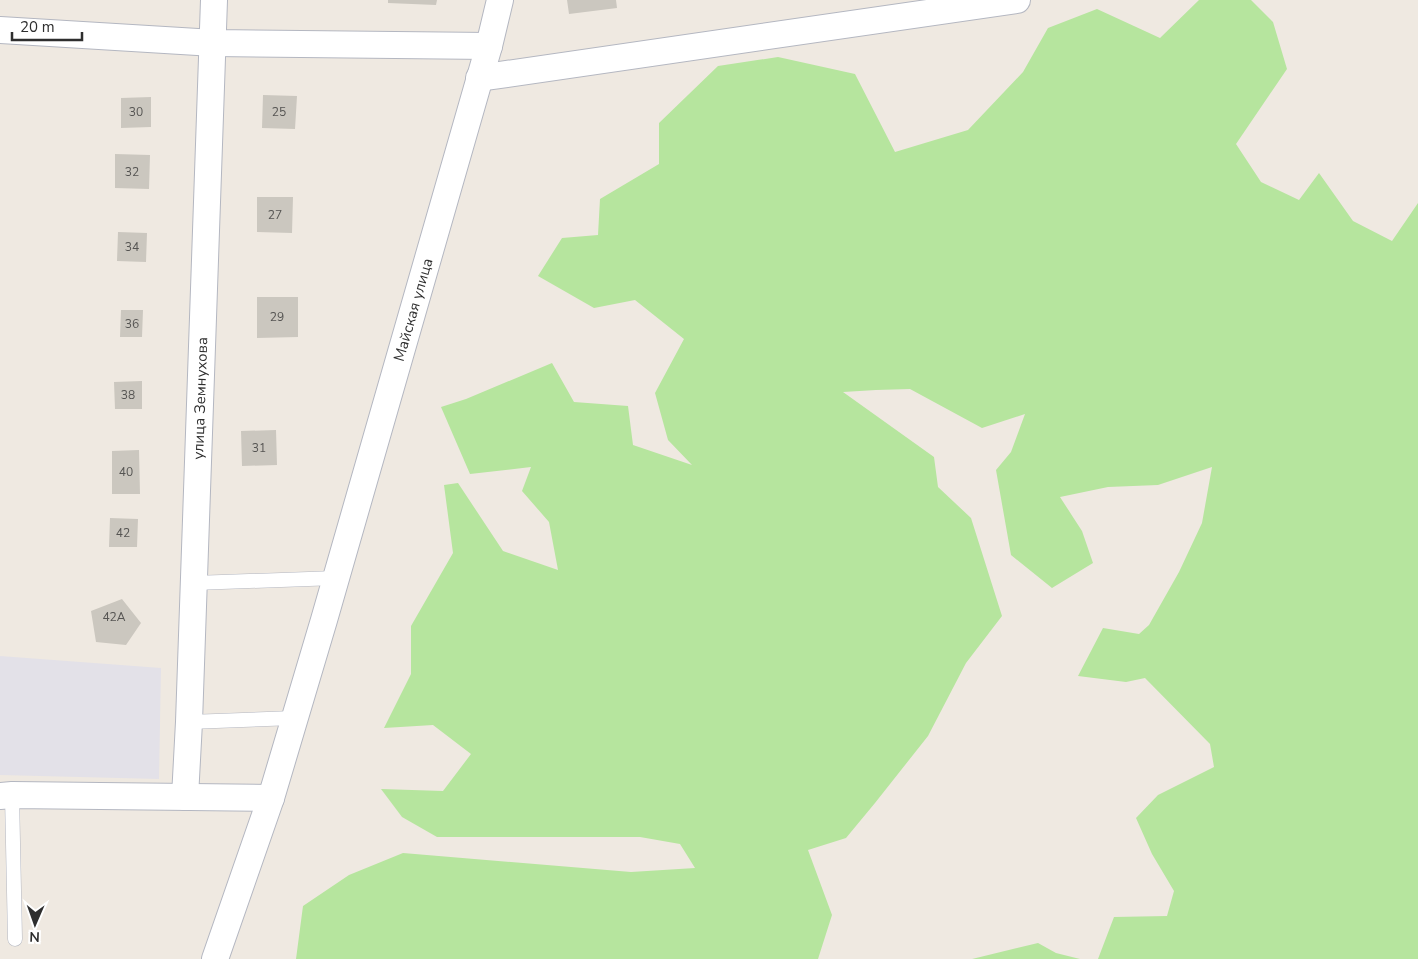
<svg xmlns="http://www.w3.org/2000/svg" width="1418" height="959" font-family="'Nunito Sans',sans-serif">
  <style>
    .industrial { fill: #e3e1e8 }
    .green { fill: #b6e59e }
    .building { fill: #cbc7bf }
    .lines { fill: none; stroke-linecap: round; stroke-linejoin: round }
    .lane-casing { stroke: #b4b7c1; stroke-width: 15 }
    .street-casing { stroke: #b4b7c1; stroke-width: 28 }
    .lane { stroke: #fff; stroke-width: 14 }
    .street { stroke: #fff; stroke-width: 26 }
    .labels { text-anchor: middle; stroke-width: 4; stroke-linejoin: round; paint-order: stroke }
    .number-label { font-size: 12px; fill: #555452 }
    .street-label { font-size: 15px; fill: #2e2e2e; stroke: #fff }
  </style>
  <rect width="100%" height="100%" fill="#efe9e1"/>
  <!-- industrial -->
  <path class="industrial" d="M0,656L161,668L159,779L0,775Z"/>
  <!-- green -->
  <path class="green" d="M1199,0H1251L1273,22L1287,69L1236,144L1261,182L1299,200L1319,173L1353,221L1392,241L1418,203V959H1098L1114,917L1167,916L1174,891L1152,854L1136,818L1158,795L1214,767L1210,744L1145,678L1126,682L1078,676L1103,628L1139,634L1149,625L1179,572L1202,523L1212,467L1158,485L1108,487L1060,497L1082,531L1093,563L1052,588L1011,555L996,470L1011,452L1025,414L982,428L910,389L876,390L843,392L934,457L938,487L971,518L1002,616L966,663L928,736L875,803L846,838L808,850L832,915L818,959H296L303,906L349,875L403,853L631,872L695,868L680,844L640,837H437L402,817L381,789L443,791L471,754L433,725L384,728L411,674V626L453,553L444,485L458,483L503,551L558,570L549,522L522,491L531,467L470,474L441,407L466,399L552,363L574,402L628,406L633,445L692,465L668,440L655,393L684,339L635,300L594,308L538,276L562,238L598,235L600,199L659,164V123L718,66L778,57L855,74L895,152L968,130L1023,72L1048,28L1097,9L1160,38Z
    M1038,943L1056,953L1080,959H972Z"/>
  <!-- building -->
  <path class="building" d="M388,0H437L436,5L388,3Z
    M567,0H616L617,8L569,14Z
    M263,95L297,96L295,129L262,128Z
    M151,97V127L121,128V98Z
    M115,154L150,155L149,189L115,188Z
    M257,197H293L292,233L257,232Z
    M118,232L147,233L146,262L117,261Z
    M257,297H298V337L257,338Z
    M121,310H143L142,337H120Z
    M142,381V409H115L114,382Z
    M276,430L277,465L242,466L241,431Z
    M139,450L140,494H112V451Z
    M110,518L138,519L137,547H109Z
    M122,599L141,623L126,645L96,642L91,611Z"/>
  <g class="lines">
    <!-- lane casing -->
    <g class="lane-casing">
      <path id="lane" d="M194,583L336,578
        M189,722L294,718
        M12,795L15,939"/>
    </g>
    <!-- street casing -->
    <g class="street-casing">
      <g id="street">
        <path d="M0,30L214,43L489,46"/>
        <path d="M479,78L1017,0"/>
        <path d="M0,796L12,795L271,798"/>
        <path id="s1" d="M185,797L189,722L214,0"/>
        <path id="s2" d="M215,959L271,798L324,620L489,46L500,0"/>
      </g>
    </g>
    <!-- lane -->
    <use href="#lane" class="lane"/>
    <!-- street -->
    <use href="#street" class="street"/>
  </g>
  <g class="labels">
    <!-- number labels -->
    <g class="number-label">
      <text x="136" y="116">30</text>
      <text x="279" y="116">25</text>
      <text x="132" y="176">32</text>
      <text x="275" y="219">27</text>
      <text x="132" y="251">34</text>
      <text x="277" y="321">29</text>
      <text x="132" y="328">36</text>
      <text x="128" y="399">38</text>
      <text x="259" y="452">31</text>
      <text x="126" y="476">40</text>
      <text x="123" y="537">42</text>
      <text x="114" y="621">42А</text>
    </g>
    <!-- street labels -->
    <g class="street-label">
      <text dy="5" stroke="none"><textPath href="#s2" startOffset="679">Майская улица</textPath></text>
      <text dy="5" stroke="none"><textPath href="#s1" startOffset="399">улица Земнухова</textPath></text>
    </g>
  </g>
  <!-- north arrow -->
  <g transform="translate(35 924) rotate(182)" stroke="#ffffff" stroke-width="4" paint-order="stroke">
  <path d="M0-4L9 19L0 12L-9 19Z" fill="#2e2e2e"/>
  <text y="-8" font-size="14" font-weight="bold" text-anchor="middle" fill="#2e2e2e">N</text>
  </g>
  <!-- scale -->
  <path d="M12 32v8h70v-8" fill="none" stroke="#2e2e2e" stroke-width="2.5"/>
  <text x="20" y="32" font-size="15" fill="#2e2e2e" stroke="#ffffff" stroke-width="4" paint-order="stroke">20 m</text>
</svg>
